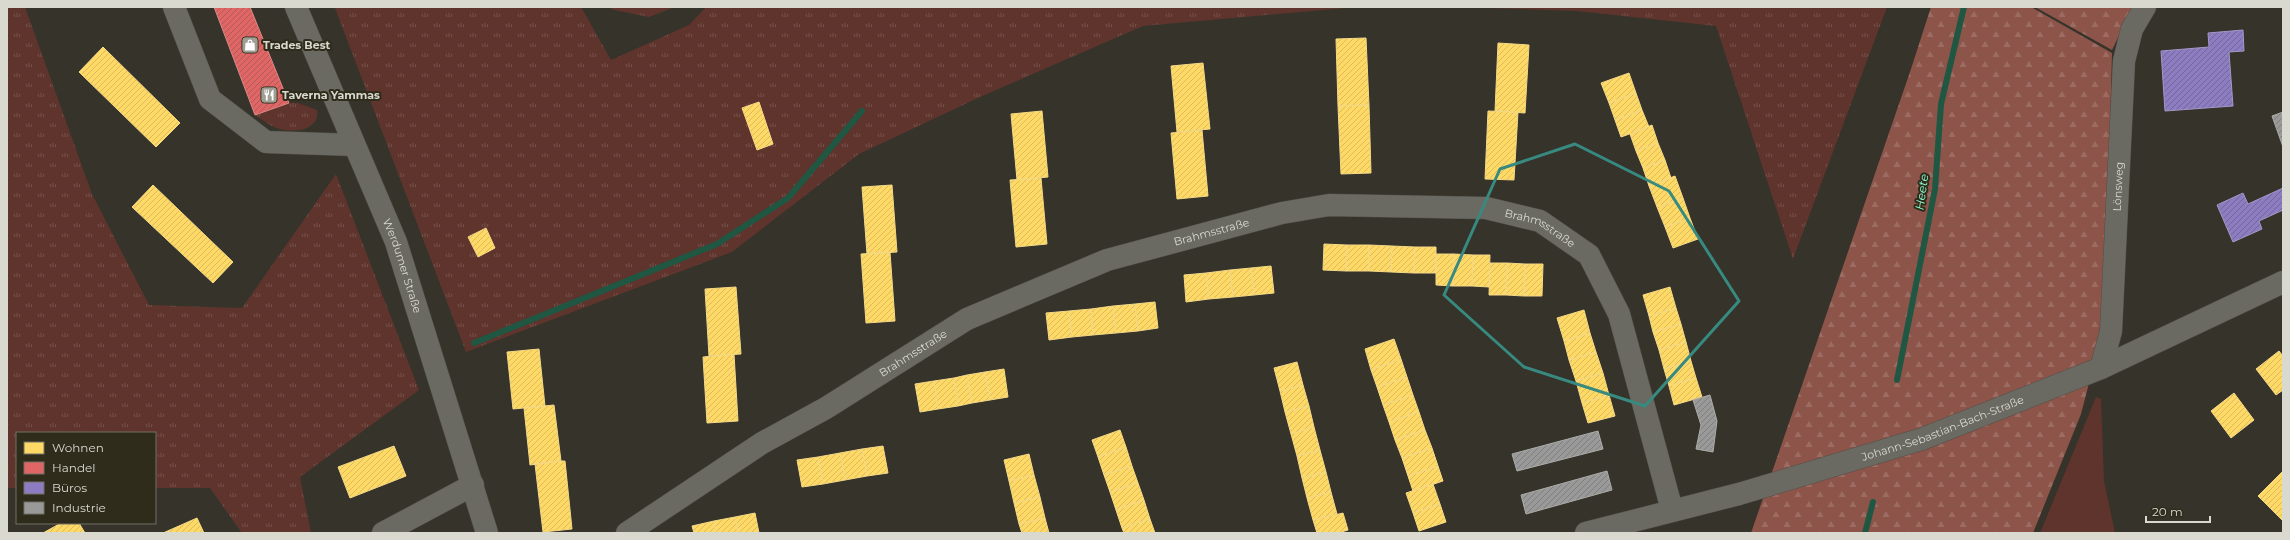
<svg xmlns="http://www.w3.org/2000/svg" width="2290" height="540" font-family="Montserrat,sans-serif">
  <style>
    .green { fill: #5e342d }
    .forest { fill: url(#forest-firs) }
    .park { fill: url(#park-tufts) }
    .homes { fill: url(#homes-hatch); stroke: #f4d986 }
    .shops { fill: url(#shops-hatch); stroke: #de8886 }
    .offices { fill: url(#offices-hatch); stroke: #a598c7 }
    .industry { fill: url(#industry-hatch); stroke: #acaca9 }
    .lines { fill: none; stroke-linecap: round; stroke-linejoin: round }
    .stream { stroke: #205743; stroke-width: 6 }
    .minor-casing { stroke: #515048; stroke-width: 23 }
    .minor { stroke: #6a6962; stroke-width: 22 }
    .marked { fill: none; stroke: #388a81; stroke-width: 3; stroke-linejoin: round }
    .labels { text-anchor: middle; stroke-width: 4; stroke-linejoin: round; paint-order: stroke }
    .poi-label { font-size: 11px; font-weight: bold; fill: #dad9cf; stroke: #2f2c1c; text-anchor: start }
    .street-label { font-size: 11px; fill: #dad9cf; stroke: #2f2c1c }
    .water-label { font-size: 12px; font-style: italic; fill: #8cfcd2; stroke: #2f2c1c }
  </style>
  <defs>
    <pattern id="forest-firs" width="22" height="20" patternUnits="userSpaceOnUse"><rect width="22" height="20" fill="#8d544a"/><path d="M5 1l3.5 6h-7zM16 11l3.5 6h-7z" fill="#9c6c63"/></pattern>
    <pattern id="park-tufts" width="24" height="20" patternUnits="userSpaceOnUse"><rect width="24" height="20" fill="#5e342d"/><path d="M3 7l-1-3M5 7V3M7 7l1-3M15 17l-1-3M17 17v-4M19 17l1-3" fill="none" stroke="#74514a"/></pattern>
    <pattern id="homes-hatch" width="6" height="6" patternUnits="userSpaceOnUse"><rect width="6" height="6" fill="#ffd966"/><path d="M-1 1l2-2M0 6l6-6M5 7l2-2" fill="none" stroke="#d9bb5e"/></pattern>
    <pattern id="shops-hatch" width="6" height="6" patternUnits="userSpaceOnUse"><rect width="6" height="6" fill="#e06666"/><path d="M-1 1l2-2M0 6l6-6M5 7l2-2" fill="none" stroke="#b05b5a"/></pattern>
    <pattern id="offices-hatch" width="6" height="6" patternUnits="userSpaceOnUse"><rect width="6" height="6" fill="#8e7cc3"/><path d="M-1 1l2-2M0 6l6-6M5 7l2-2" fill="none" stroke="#736794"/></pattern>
    <pattern id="industry-hatch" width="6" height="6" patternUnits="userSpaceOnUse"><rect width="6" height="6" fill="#999"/><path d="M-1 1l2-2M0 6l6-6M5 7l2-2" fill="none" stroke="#7f7f7e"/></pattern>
  </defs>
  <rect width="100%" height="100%" fill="#35332a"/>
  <!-- green -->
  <path class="green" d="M2096,397L2101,399L2104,481L2115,533H2040Z"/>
  <!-- forest -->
  <path class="forest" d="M1931,7H2031L2112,53L2105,322L2081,414L2033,533H1751L1910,72Z
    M2035,7H2133L2112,50Z"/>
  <!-- park -->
  <path class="park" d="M7,7H25L92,194L149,305L242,308L336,174L419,390L300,477L311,533H242L210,488H155V433H17V488H7Z
    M581,7L611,60L689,25L706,7H1357L1143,26L980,97L859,154L732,252L466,352L335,8Z
    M608,7H675L649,17L614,10Z
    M1457,7H1887L1793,259L1716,26L1577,11Z
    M289,103H298L317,110C320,130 295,133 280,129C271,127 263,120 255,115Z"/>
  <!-- homes -->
  <path class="homes" d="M1366,38L1369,105L1338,106L1336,39Z
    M1498,43L1529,45L1525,113L1495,111Z
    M103,47L180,123L156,147L79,72Z
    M1203,63L1210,129L1177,132L1171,66Z
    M1629,73L1636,93L1609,103L1601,83Z
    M1636,93L1642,110L1615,120L1609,103Z
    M759,102L773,144L757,150L742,108Z
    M1369,105L1371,173L1341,174L1338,106Z
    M1642,110L1649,127L1621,137L1615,120Z
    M1042,111L1048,177L1017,180L1011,114Z
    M1488,111L1518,112L1514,180L1485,179Z
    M1652,125L1658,143L1636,151L1630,134Z
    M1202,130L1208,196L1177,199L1171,133Z
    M1658,143L1665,160L1643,168L1636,151Z
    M1665,160L1671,178L1649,186L1643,168Z
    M1675,176L1683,198L1657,207L1649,186Z
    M1041,178L1047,244L1016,247L1010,180Z
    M153,185L233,262L213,283L132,207Z
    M892,185L897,252L867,254L862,187Z
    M1683,198L1690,218L1665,227L1657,207Z
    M1690,218L1698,239L1673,248L1665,227Z
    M486,228L495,248L478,257L468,237Z
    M1324,244L1347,245L1346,271L1323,270Z
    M1347,245H1369V271H1346Z
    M1369,245L1392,246L1391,272L1369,271Z
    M1392,246L1415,247L1414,273L1391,272Z
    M1415,247H1436V273H1414Z
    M890,252L895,321L866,323L861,254Z
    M1436,254H1454L1453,286L1436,285Z
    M1454,254L1473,255L1472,286H1453Z
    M1473,255H1490L1489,287L1472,286Z
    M1490,263H1507L1506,295H1489Z
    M1507,263L1525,264L1524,296L1506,295Z
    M1525,264H1543L1542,296H1524Z
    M1271,266L1274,293L1254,295L1251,268Z
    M1251,268L1254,295L1233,297L1230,270Z
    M1230,270L1233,297L1209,299L1206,273Z
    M1206,273L1209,299L1186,302L1184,275Z
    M736,287L741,354L709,356L705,289Z
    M1670,287L1676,308L1649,316L1643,295Z
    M1155,302L1158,328L1138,331L1135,304Z
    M1135,304L1138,331L1116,333L1113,306Z
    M1113,306L1116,333L1093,335L1091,309Z
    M1676,308L1681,324L1653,332L1649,316Z
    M1091,309L1093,335L1072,337L1069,311Z
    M1584,310L1590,333L1564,341L1557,318Z
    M1069,311L1072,337L1049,340L1046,313Z
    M1681,324L1686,342L1659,350L1653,332Z
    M1590,333L1596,352L1569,360L1564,341Z
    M1394,339L1401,359L1371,370L1365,349Z
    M1686,342L1691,361L1664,369L1659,350Z
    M539,349L545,406L513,409L507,352Z
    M2279,351L2283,356V390L2276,395L2256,369Z
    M1596,352L1603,373L1576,381L1569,360Z
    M734,354L738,421L707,423L703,357Z
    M1401,359L1407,377L1377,387L1371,370Z
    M1691,361L1696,378L1669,386L1664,369Z
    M1297,362L1303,385L1280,391L1274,368Z
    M1004,369L1008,397L990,400L985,372Z
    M985,372L990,400L972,403L967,375Z
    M1603,373L1609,395L1582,403L1576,381Z
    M967,375L972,403L958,406L954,378Z
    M1407,377L1413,395L1383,405L1377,387Z
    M954,378L958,406L938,409L934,381Z
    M1696,378L1702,397L1674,405L1669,386Z
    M934,381L938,409L920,412L915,384Z
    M1303,385L1309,406L1285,412L1280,391Z
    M2234,393L2254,420L2231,438L2211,411Z
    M1413,395L1419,412L1389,422L1383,405Z
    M1609,395L1615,416L1588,423L1582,403Z
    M554,405L561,461L530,465L524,408Z
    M1309,406L1314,427L1291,434L1285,412Z
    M1419,412L1425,430L1395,440L1389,422Z
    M1314,427L1320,450L1297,456L1291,434Z
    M1120,430L1126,447L1098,457L1092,440Z
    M1425,430L1432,448L1402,458L1395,440Z
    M394,446L406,476L350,498L338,467Z
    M883,446L888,473L867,476L862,449Z
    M1126,447L1132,466L1104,475L1098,457Z
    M1432,448L1438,466L1408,476L1402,458Z
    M862,449L867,476L845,480L840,453Z
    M1320,450L1326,472L1302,478L1297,456Z
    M840,453L845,480L823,484L818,457Z
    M1029,454L1034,475L1009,481L1004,460Z
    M818,457L823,484L802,487L797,460Z
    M561,461H565L572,529L543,532L535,464Z
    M1132,466L1138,483L1110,492L1104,475Z
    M1438,466L1443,481L1413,491L1408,476Z
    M2283,471V519L2282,520L2258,496Z
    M1326,472L1331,492L1307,498L1302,478Z
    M1034,475L1040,497L1014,503L1009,481Z
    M1138,483L1144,500L1116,510L1110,492Z
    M1433,484L1440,504L1413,513L1406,493Z
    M1331,492L1337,514L1313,520L1307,498Z
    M1040,497L1045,518L1019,524L1014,503Z
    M1144,500L1150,519L1122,528L1116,510Z
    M1440,504L1446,522L1419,531L1413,513Z
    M755,513L759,533H738L735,517Z
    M1343,513L1348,530L1338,533H1317L1313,520Z
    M735,517L738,533H716L714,521Z
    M197,518L204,533H163Z
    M1045,518L1049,533H1022L1019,524Z
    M1150,519L1155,533H1124L1122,528Z
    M714,521L716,533H694L692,526Z
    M61,523H79L85,533H43Z"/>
  <!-- shops -->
  <path class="shops" d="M214,7H250L289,103L255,115Z"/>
  <!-- offices -->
  <path class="offices" d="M2243,30L2244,51L2229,52L2233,106L2165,111L2161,51L2209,47L2208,33Z
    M2283,188V210L2259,221L2262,229L2233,242L2217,205L2243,193L2248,204Z"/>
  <!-- industry -->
  <path class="industry" d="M2283,112V147L2272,116Z
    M1710,395L1717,421L1713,452L1696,449L1701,425L1693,400Z
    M1598,431L1603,449L1517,471L1512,454Z
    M1607,471L1612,490L1526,514L1521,495Z"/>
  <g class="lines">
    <!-- stream -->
    <path class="stream" d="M474,343L717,244L788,198L862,111
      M1897,380L1935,189L1941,104L1964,7
      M1865,533L1873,502"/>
    <!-- minor casing -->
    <g class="minor-casing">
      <g id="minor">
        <path d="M174,7L210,99L266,142L354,145"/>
        <path id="s1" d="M296,7L396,242L487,533"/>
        <path id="s2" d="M2101,368L2111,331L2124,61L2132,29L2145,7"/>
        <path d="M383,533L473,485"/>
        <path id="s3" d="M627,533L762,443L826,408L967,319L1107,260L1282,213L1329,205L1486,208L1540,221L1589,255L1619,314L1672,510"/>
        <path id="s4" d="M1586,533L1739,494L1922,439L2101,368L2283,282"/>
      </g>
    </g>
    <!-- minor -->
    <use href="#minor" class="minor"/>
  </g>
  <!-- marked area -->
  <path class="marked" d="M1575,144L1669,191L1739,301L1645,406L1524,367L1444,295L1500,169Z"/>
  <!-- icons -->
  <defs>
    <g id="shop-square" transform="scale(0.9)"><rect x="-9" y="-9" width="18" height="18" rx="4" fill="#a09f95" stroke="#2f2c1c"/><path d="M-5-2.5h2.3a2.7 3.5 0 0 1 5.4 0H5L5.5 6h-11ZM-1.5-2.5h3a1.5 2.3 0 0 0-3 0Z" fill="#fff"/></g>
    <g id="restaurant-square" transform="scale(0.9)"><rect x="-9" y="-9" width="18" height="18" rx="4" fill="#a09f95" stroke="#2f2c1c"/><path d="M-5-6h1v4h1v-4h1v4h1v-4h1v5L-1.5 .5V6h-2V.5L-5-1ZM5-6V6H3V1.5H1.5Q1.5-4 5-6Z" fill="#fff"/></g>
  </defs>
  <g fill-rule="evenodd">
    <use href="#shop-square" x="250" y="45"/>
    <use href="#restaurant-square" x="269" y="95"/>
  </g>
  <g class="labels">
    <!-- poi labels -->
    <g class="poi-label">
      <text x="263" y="49">Trades Best</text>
      <text x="282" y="99">Taverna Yammas</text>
    </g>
    <!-- street labels -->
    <g class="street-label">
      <text dy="4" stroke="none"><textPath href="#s2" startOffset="183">Lönsweg</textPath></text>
      <text dy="4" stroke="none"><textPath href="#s3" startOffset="998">Brahmsstraße</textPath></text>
      <text dy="4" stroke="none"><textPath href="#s3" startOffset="662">Brahmsstraße</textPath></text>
      <text dy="4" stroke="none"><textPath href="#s1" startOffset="280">Werdumer Straße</textPath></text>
      <text dy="4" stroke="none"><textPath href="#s3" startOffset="338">Brahmsstraße</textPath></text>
      <text dy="4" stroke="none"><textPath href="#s4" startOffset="372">Johann-Sebastian-Bach-Straße</textPath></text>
    </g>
    <!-- water labels -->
    <g class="water-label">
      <text transform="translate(1922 192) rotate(-82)" y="4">Heete</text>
    </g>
  </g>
  <!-- border -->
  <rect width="2290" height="540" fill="none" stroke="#dad9cf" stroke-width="16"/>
  <!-- legend -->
  <rect x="16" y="432" width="140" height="92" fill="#2f2c1c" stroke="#737164"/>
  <rect x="24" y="442" width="20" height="12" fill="#ffd966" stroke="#737164"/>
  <text x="52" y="452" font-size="12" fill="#dad9cf">Wohnen</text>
  <rect x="24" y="462" width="20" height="12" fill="#e06666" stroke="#737164"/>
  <text x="52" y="472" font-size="12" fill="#dad9cf">Handel</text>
  <rect x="24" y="482" width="20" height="12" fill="#8e7cc3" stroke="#737164"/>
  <text x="52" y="492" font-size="12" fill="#dad9cf">Büros</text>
  <rect x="24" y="502" width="20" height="12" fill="#999999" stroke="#737164"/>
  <text x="52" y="512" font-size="12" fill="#dad9cf">Industrie</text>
  <!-- scale -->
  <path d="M2146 516v6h64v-6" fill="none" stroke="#dad9cf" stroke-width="2"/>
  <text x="2152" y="516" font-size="12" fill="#dad9cf" stroke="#2f2c1c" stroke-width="3" paint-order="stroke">20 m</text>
</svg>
